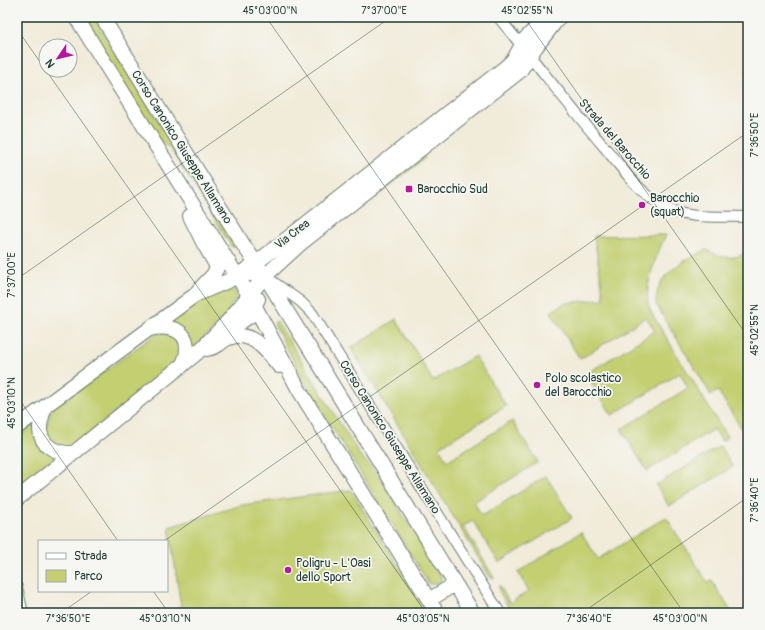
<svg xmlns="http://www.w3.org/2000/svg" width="765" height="630" font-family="Pangolin,sans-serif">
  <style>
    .green { fill: #c3cf71; stroke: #718652 }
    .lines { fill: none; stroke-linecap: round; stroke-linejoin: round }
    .street-casing { stroke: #687a6e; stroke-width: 12 }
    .secondary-casing { stroke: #687a6e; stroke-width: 16 }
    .street { stroke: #fff; stroke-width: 10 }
    .secondary { stroke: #fff; stroke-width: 14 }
    .ticks { fill: none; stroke: #1f3d34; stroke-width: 1; stroke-opacity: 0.45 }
    .poi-dot { fill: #b5179e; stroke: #f6f6f2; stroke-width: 1.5 }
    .labels { text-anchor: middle; stroke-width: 3.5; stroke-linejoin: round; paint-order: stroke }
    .street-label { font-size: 12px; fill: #1f3d34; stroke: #f6f6f2 }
    .poi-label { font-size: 12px; fill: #1f3d34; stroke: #f6f6f2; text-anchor: start }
    .neatline { fill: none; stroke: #1f3d34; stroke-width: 1.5 }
    .ticks-label { font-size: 10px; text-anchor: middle; fill: #1f3d34 }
  </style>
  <rect width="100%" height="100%" fill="#f6f6f2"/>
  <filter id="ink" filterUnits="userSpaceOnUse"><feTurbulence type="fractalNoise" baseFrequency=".025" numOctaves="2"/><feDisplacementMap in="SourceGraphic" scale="8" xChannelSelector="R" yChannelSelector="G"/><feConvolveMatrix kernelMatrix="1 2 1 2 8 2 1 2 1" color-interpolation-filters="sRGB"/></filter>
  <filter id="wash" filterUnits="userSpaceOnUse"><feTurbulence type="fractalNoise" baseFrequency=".012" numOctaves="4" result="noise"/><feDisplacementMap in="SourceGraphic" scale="16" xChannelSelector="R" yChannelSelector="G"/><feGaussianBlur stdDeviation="0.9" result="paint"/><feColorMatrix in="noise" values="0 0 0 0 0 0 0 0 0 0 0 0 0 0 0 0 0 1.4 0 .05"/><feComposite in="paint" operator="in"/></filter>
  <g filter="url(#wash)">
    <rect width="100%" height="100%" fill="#f1ebd9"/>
    <!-- green -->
    <path class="green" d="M83,17H93L236,245L232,247L173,153L158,138Z
      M423,155L425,158L375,197L373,194Z
      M666,235C657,254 643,286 649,307C650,311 653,315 655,319L727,437L722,441L714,429L647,471L621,429L688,388L680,373L612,415L586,374L655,331L646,317L580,359L551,312L565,303L604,299L594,236Z
      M706,250C721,257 732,261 748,252V439L718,391L711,395L656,304C655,275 682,261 706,250Z
      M232,290H235L238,295L226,315L190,354L166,324L203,299Z
      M396,319L433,381L475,356L506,406L439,447L447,461L512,421L538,462L474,502L482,516L546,476L572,518L499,563L473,521L463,526L494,578L490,577L351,348Z
      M277,321L359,454L378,474L441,576V581L438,584H429L305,383L274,323Z
      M159,332L180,339L182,358L70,449L52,443L45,432L51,410Z
      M36,422L58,457L17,495V437Z
      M720,446L733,467L669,506L656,485Z
      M351,490L427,613H182L169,527L242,505Z
      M666,517L708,583L712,581L732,613H512L499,591V585L510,603L529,591L518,572L581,532L598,559Z"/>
  </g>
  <g filter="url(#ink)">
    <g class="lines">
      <!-- street casing -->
      <g class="street-casing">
        <path id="street" d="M498,17C535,61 569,106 606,149C623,170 640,193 664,207C686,220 723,216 748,217
          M237,276H265L301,302L312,313L500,613
          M17,587L23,613"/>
      </g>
      <!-- secondary casing -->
      <g class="secondary-casing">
        <path id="secondary" d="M76,17L249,295L299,390L437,613
          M102,17L244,246L265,276L473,613
          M190,216L204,244L215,263L217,268L213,275L198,291
          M149,329C155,328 162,327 168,328C190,331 190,351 182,366
          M221,335L250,316L258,299
          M207,349C211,348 215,347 218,345C222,342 225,339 229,338C251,329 267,351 279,366
          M45,406C43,413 40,421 40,428C40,447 58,454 74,453
          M17,427L195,295L230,280L256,263L507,66L514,59L525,39L547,17
          M17,499L197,353L229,320L265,276L300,244L520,71L535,48L559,17
          M429,600L455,584"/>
      </g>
      <!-- street -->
      <use href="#street" class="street"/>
      <!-- secondary -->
      <use href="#secondary" class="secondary"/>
    </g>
  </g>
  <!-- ticks -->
  <path class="ticks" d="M266,17L684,613M524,17L748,337M17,29L426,613M17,279L391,17M17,396L118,541M164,541L748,132M153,591L169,613M61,613L92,591M582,613L748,497"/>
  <!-- markers -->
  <g class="poi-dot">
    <rect x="405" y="185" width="8" height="8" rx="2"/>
    <circle cx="642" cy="205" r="4"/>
    <circle cx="537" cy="385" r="4"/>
    <circle cx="288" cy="570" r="4"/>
  </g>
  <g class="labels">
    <!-- street labels -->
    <g class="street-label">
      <text transform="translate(615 139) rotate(49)" y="4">Strada del Barocchio</text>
      <text transform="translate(182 147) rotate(58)" y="4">Corso Canonico Giuseppe Allamano</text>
      <text transform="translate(292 234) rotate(-38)" y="4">Via Crea</text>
      <text transform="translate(390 437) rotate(58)" y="4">Corso Canonico Giuseppe Allamano</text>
    </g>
    <!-- poi labels -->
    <g class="poi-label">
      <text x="417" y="193">Barocchio Sud</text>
      <text x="650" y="202">Barocchio<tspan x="650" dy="14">(squat)</tspan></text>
      <text x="545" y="382">Polo scolastico<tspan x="545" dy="14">del Barocchio</tspan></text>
      <text x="296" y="567">Poligru - L'Oasi<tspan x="296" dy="14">dello Sport</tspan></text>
    </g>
  </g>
  <!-- margin -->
  <rect width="765" height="630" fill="none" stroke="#f6f6f2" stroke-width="44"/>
  <!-- legend -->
  <rect x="38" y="540" width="130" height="52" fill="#f6f6f2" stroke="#a0aca6"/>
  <rect x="46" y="553" width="20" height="6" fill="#ffffff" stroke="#a0aca6"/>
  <text x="74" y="560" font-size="12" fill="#1f3d34">Strada</text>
  <rect x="46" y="570" width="20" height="12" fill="#c3cf71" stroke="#a0aca6"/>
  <text x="74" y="580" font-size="12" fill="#1f3d34">Parco</text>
  <!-- north arrow -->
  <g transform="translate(58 58) rotate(235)"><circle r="19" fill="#f6f6f2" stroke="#a0aca6"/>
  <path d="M0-3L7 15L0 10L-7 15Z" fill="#b5179e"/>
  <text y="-6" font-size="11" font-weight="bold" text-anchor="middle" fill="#1f3d34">N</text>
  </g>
  <rect x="22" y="22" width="721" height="586" class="neatline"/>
  <g class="ticks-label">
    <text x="270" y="14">45°03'00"N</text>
    <text x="384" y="14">7°37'00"E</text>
    <text x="527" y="14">45°02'55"N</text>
    <text transform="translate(754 135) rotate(-90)" y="4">7°36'50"E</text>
    <text transform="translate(11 275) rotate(-90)" y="4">7°37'00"E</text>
    <text transform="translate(754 330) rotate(-90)" y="4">45°02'55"N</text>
    <text transform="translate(11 403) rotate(-90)" y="4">45°03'10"N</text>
    <text transform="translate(754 500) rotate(-90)" y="4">7°36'40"E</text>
    <text x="68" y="622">7°36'50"E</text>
    <text x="165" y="622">45°03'10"N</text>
    <text x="423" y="622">45°03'05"N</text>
    <text x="589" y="622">7°36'40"E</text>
    <text x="680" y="622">45°03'00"N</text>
  </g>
</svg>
